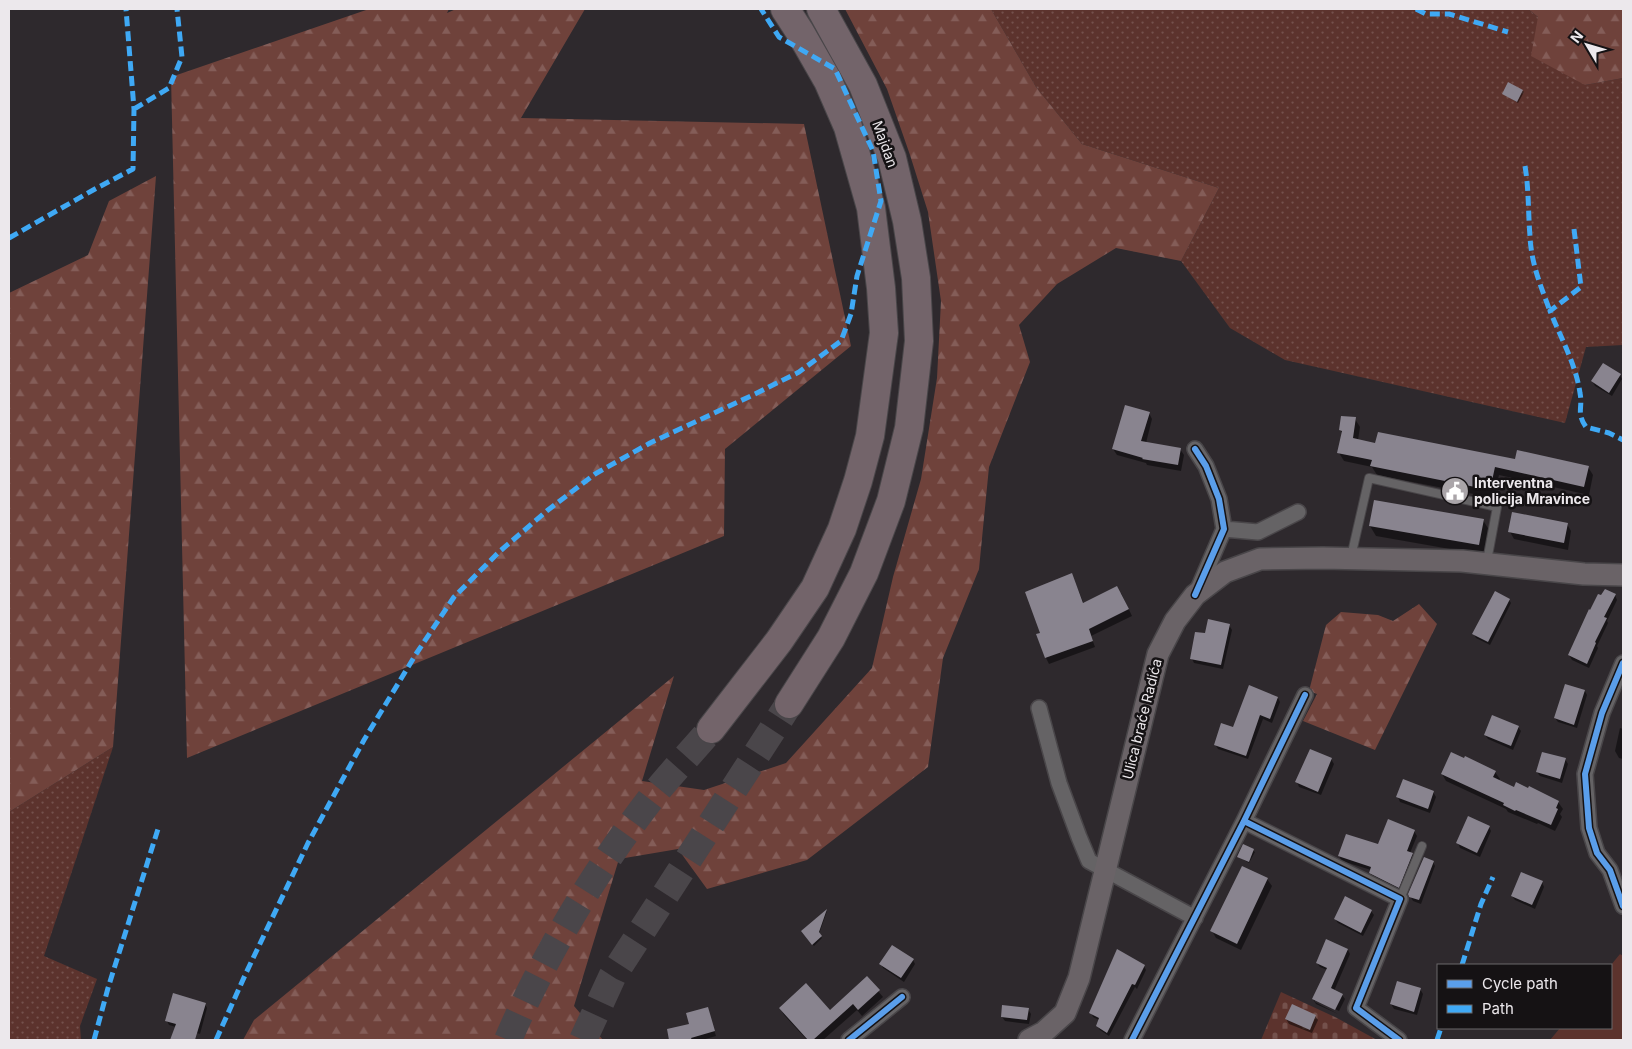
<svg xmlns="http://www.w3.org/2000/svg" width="1632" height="1049" font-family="Inter,sans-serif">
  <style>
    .grass { fill: url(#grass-dots) }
    .forest { fill: url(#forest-firs) }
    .cemetery { fill: url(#cemetery-stones) }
    .green { fill: #5c332d }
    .shadow { fill: #0007 }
    .building { fill: #89848f }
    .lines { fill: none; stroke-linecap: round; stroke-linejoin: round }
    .highway-tunnel { stroke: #4a464a; stroke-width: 28; stroke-dasharray: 28 14; stroke-linecap: butt }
    .lane-casing { stroke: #494649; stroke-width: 10 }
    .street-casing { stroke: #494649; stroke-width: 18 }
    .secondary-casing { stroke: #494649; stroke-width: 24 }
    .highway-casing { stroke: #494649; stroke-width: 30 }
    .lane { stroke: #656365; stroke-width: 8 }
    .street { stroke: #656365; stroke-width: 15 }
    .secondary { stroke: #6a6367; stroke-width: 21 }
    .highway { stroke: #73646a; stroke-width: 28 }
    .quiet { stroke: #3fa9f5; stroke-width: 5; stroke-dasharray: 10 5; stroke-linecap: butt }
    .cycleway-casing { stroke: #151214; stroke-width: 9 }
    .cycleway { stroke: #5a9eea; stroke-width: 6 }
    .labels { text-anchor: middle; stroke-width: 5; stroke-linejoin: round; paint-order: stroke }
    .street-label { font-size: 14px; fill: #ece8ec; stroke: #151214 }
    .poi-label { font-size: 14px; font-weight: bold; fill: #ece8ec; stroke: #151214; text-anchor: start }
  </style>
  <defs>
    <pattern id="grass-dots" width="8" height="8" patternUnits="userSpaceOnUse" patternTransform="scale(1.25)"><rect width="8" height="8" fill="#5c332d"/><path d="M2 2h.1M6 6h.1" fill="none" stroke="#74514c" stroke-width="1.8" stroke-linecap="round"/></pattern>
    <pattern id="forest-firs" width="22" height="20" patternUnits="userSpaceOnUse" patternTransform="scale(1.25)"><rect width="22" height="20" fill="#6f423b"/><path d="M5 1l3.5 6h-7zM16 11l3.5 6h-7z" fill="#845d58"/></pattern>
    <pattern id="cemetery-stones" width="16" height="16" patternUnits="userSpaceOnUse" patternTransform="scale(1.25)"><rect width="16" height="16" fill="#5c332d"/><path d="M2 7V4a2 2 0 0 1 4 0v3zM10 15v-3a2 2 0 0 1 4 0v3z" fill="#74514c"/></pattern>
  </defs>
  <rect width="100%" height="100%" fill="#2e292d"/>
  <!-- grass -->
  <path class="grass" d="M991,9H1528L1538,17L1585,85L1623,78V345L1586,347L1565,423L1285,360L1230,328L1181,261L1219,188L1082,144L1036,87Z
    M113,747L44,956L97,979L80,1026L81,1040H9V812Z"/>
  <!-- forest -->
  <path class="forest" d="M369,9H449L447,13L456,9H585L521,118L804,124L851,346L725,449L724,536L187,758L171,77Z
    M845,9H991L1036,87L1082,144L1219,188L1181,261L1116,248L1057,284L1019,325L1030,362L989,467L979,569L943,658L928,767L807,860L707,889L678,849L619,859L574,1006L603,1040H243L254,1020L674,676L642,781L704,790L786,763L872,668L893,577L921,479L937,378L941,301L928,212L910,155L887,89Z
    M1528,9H1623V78L1585,85L1531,56L1538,17Z
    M156,176L113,747L9,812V293L88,255L109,201Z
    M1419,604L1437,624L1375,750L1303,721L1317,694L1309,691L1326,625L1341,612L1378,615L1393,621Z"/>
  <!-- cemetery -->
  <path class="cemetery" d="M1281,992L1337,1018L1377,1040H1261Z"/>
  <!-- green -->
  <path class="green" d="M1620,954L1623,956V1040H1550L1560,1028H1611V965Z"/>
  <!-- shadow -->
  <path class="shadow" d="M1523,91L1524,92L1518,103L1504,94Z
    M1620,375L1622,379L1612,396L1595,386L1592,381Z
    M1149,413L1152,419L1146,443L1180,449L1184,455L1181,471L1147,465L1146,463L1117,455L1113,449Z
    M1355,419L1360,427L1358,440L1376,444L1588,467L1593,475L1589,495L1499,475L1494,498L1377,475L1372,467L1344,461L1339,453L1343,434L1340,430Z
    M1483,520L1489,530L1484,555L1376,536L1370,526Z
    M1567,524L1571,531L1568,550L1514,539L1510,532Z
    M1072,575L1084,604L1121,593L1132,616L1091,636L1095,647L1049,664L1046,658Z
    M1615,595L1617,600L1607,621L1608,623L1597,646L1598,648L1589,668L1572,660L1569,655Z
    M1509,600L1511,603L1490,645L1476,638L1474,634Z
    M1229,625L1232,630L1223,669L1194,663L1192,659L1206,635Z
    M1585,691L1587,695L1577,728L1558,722L1555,718Z
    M1278,698L1280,702L1272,723L1263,719L1248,759L1218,749L1215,744L1234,729Z
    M1518,727L1521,731L1513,750L1488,739L1485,735Z
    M1620,728L1623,729V759L1619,758L1615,751Z
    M1331,759L1334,764L1321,795L1299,787L1297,782Z
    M1565,759L1568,764L1562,783L1540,776L1537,772Z
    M1495,772L1500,779L1498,781L1514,789L1558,802L1563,809L1560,814L1562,817L1555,831L1538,823L1537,824L1508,812L1506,809L1446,781L1442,774Z
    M1433,792L1436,797L1430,813L1400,802L1398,797Z
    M1489,827L1491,831L1480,857L1460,848L1458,843Z
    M1414,831L1417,836L1410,853L1412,854L1415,858L1401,891L1373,877L1370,873L1371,870L1342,861L1339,856L1378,846Z
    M1244,846L1255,852L1249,863L1239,857Z
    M1433,862L1435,866L1421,904L1413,901L1409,894Z
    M1242,867L1267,879L1272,886L1241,950L1216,938L1212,931Z
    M1542,882L1544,887L1535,909L1515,900L1512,896Z
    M827,911L819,934L822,938L814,946L802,932Z
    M1371,911L1374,915L1363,936L1338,923L1335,919Z
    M1348,950L1350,954L1334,991L1342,995L1345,999L1339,1011L1315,999V1002L1338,1014L1316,1004L1313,999L1327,970L1320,967L1317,963Z
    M913,960L915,964L904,982L883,968L881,964Z
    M1144,966L1146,970L1137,989L1135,987L1109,1036L1100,1030L1097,1026L1099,1020L1093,1017L1091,1012Z
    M867,978L883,997L862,1016L857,1010L823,1040H807L784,1015L780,1008L830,1012Z
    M1420,989L1423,994L1417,1015L1394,1009L1391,1004Z
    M205,1004L207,1008L200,1034L197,1033L195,1040H171L176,1027L169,1025L167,1021Z
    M707,1008L716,1036L702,1040H670L668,1030L691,1025Z
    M1028,1009L1031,1014L1029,1024L1005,1021L1002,1017Z
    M1315,1016L1318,1020L1312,1033L1289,1024L1286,1019Z"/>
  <!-- building -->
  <path class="building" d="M1508,82L1523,90L1517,102L1502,94Z
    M1603,363L1621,374L1609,393L1591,381Z
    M1125,405L1150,412L1141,441L1181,448L1178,465L1142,459L1143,458L1112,449Z
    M1341,416L1356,417L1353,438L1375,443L1378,432L1515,459L1517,450L1589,466L1584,487L1495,467L1490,490L1370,466L1372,460L1337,453L1342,431L1339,430Z
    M1374,500L1484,519L1479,545L1369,526Z
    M1512,512L1568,523L1564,543L1508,532Z
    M1072,573L1083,603L1117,586L1129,609L1089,629L1093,641L1045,658L1036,634L1040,633L1025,592Z
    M1605,589L1616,594L1604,617L1607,618L1595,642L1596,643L1587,664L1568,655L1589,609L1590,610L1598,594L1601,595Z
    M1495,591L1510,599L1488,642L1472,634Z
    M1208,619L1230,624L1221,665L1190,659L1195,632L1205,633Z
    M1565,684L1585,690L1574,725L1554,718Z
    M1249,685L1278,697L1270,719L1260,715L1246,756L1214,745L1221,723L1233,727Z
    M1492,715L1519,726L1511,746L1484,735Z
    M1310,749L1332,758L1318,792L1295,782Z
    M1451,752L1464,758L1465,756L1496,771L1493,777L1514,787L1516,782L1528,788L1529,786L1559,801L1556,808L1558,809L1551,825L1516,810L1515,811L1503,805L1504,803L1441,774Z
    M1542,752L1566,758L1560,779L1536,772Z
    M1403,779L1434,791L1428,809L1396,797Z
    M1468,816L1490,826L1477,853L1456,843Z
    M1388,819L1415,830L1407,851L1413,853L1399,888L1369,873L1371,867L1338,856L1346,834L1378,844Z
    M1243,844L1254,849L1249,862L1237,857Z
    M1424,857L1434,861L1419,900L1409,897L1408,894Z
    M1242,866L1268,878L1237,944L1210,931Z
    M1521,872L1543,881L1532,905L1511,896Z
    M1345,896L1372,910L1361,933L1334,919Z
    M827,909L819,932L822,936L812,945L801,931Z
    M1326,939L1348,949L1331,988L1343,994L1335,1010L1312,999L1327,968L1316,963Z
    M892,945L914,959L901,978L879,964Z
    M1117,949L1145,965L1135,985L1132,984L1107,1033L1096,1026L1099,1018L1089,1013Z
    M867,976L880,990L858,1010L853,1004L813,1040H808L779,1008L806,983L830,1010Z
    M1397,981L1421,988L1414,1012L1390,1004Z
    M173,993L206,1003L195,1040H170L176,1024L165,1021Z
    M1292,1004L1316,1015L1310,1030L1285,1019Z
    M1002,1005L1029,1008L1027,1020L1001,1017Z
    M708,1007L715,1031L691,1038L692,1040H669L667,1029L689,1024L686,1013Z"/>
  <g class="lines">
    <!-- highway-tunnel -->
    <path class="highway-tunnel" d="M508,1040C544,956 593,874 649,801C668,776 691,753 711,729
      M583,1040L612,977L789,704"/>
    <!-- lane casing -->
    <g class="lane-casing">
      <path id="lane" d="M1351,557L1369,478L1497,507L1487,561
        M1400,899L1422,846"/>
    </g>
    <!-- street casing -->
    <g class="street-casing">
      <path id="street" d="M1195,449L1206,466L1219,499L1224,529L1196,594
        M1224,529L1258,532L1298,512
        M1623,663L1602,713L1585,774L1589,828L1597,853L1610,870L1623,906
        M1039,708L1059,783L1079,837L1089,861L1195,918
        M1244,821L1400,899L1356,1008L1399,1040
        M849,1040L902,997
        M1132,1040L1244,821L1305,695"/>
    </g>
    <!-- secondary casing -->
    <g class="secondary-casing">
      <path id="secondary" d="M1029,1040L1044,1032L1065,1013L1079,978L1158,654L1175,621L1195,595L1225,572L1260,559L1323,558L1462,561L1584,574L1623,575"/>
    </g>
    <!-- highway casing -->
    <g class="highway-casing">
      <path id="highway" d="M789,704L831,638L864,573L891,501L909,428L919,341L916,278L907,221L892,158L863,85L821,9
        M711,729L779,641L815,588L842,529L858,481L870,436L884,333L881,288L871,208L848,127L828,81L800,32L785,9"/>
    </g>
    <!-- lane -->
    <use href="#lane" class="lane"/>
    <!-- street -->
    <use href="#street" class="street"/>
    <!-- secondary -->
    <use href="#secondary" class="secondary"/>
    <!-- highway -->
    <use href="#highway" class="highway"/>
    <!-- quiet -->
    <path class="quiet" d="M1416,9L1426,14H1449L1508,32
      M134,109L169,88L182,57L177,9
      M1525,166C1529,190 1528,212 1530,236C1531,263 1541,287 1550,311
      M1574,229L1581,287L1550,311C1561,338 1576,365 1580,393C1583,408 1576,413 1586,427L1609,433L1623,440
      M9,238L95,189L133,169L134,109L126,9
      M1462,965L1481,904L1493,877
      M94,1040L108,988L158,829
      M216,1040L246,973L308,843L364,740L416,654L454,597L499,552L548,510L595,474L650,443L755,394L799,372L841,341L851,314L857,276L881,201L873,151L835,69L779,37L761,9
      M1437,1040L1441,1028"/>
    <!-- cycleway casing -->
    <g class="cycleway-casing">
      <path id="cycleway" d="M1195,595L1224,529L1219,499L1206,466L1195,449
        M1623,663L1602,713L1585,774L1589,828L1597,853L1610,870L1623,906
        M1244,821L1400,899L1356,1008L1399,1040
        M849,1040L902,997
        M1132,1040L1244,821L1305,695"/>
    </g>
    <!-- cycleway -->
    <use href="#cycleway" class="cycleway"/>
  </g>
  <!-- icons -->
  <defs>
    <g id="civic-disc" transform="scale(1.4375)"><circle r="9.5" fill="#aaa5a9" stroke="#151214"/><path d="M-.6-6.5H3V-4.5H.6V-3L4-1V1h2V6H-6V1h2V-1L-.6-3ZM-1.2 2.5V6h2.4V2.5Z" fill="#fff"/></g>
  </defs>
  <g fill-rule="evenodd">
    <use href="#civic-disc" x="1455" y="491"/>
  </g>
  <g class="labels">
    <!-- street labels -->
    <g class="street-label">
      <text transform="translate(885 144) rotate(70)" y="5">Majdan</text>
      <text transform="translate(1142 719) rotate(-76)" y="5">Ulica braće Radića</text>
    </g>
    <!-- poi labels -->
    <g class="poi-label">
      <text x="1474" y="488">Interventna<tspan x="1474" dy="16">policija Mravince</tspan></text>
    </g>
  </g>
  <!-- border -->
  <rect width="1632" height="1049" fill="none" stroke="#ece8ec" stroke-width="20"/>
  <!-- legend -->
  <rect x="1437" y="964" width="175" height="65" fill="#151214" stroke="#6b686a"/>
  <rect x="1447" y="980" width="25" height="8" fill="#5a9eea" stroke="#6b686a"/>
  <text x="1482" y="989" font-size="15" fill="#ece8ec">Cycle path</text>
  <rect x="1447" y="1005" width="25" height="8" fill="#3fa9f5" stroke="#6b686a"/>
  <text x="1482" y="1014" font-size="15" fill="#ece8ec">Path</text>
  <!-- north arrow -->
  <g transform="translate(1587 45) rotate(308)" stroke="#151214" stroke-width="4" paint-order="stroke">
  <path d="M0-4L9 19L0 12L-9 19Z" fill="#ece8ec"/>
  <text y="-8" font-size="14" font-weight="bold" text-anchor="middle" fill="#ece8ec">N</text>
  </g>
</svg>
